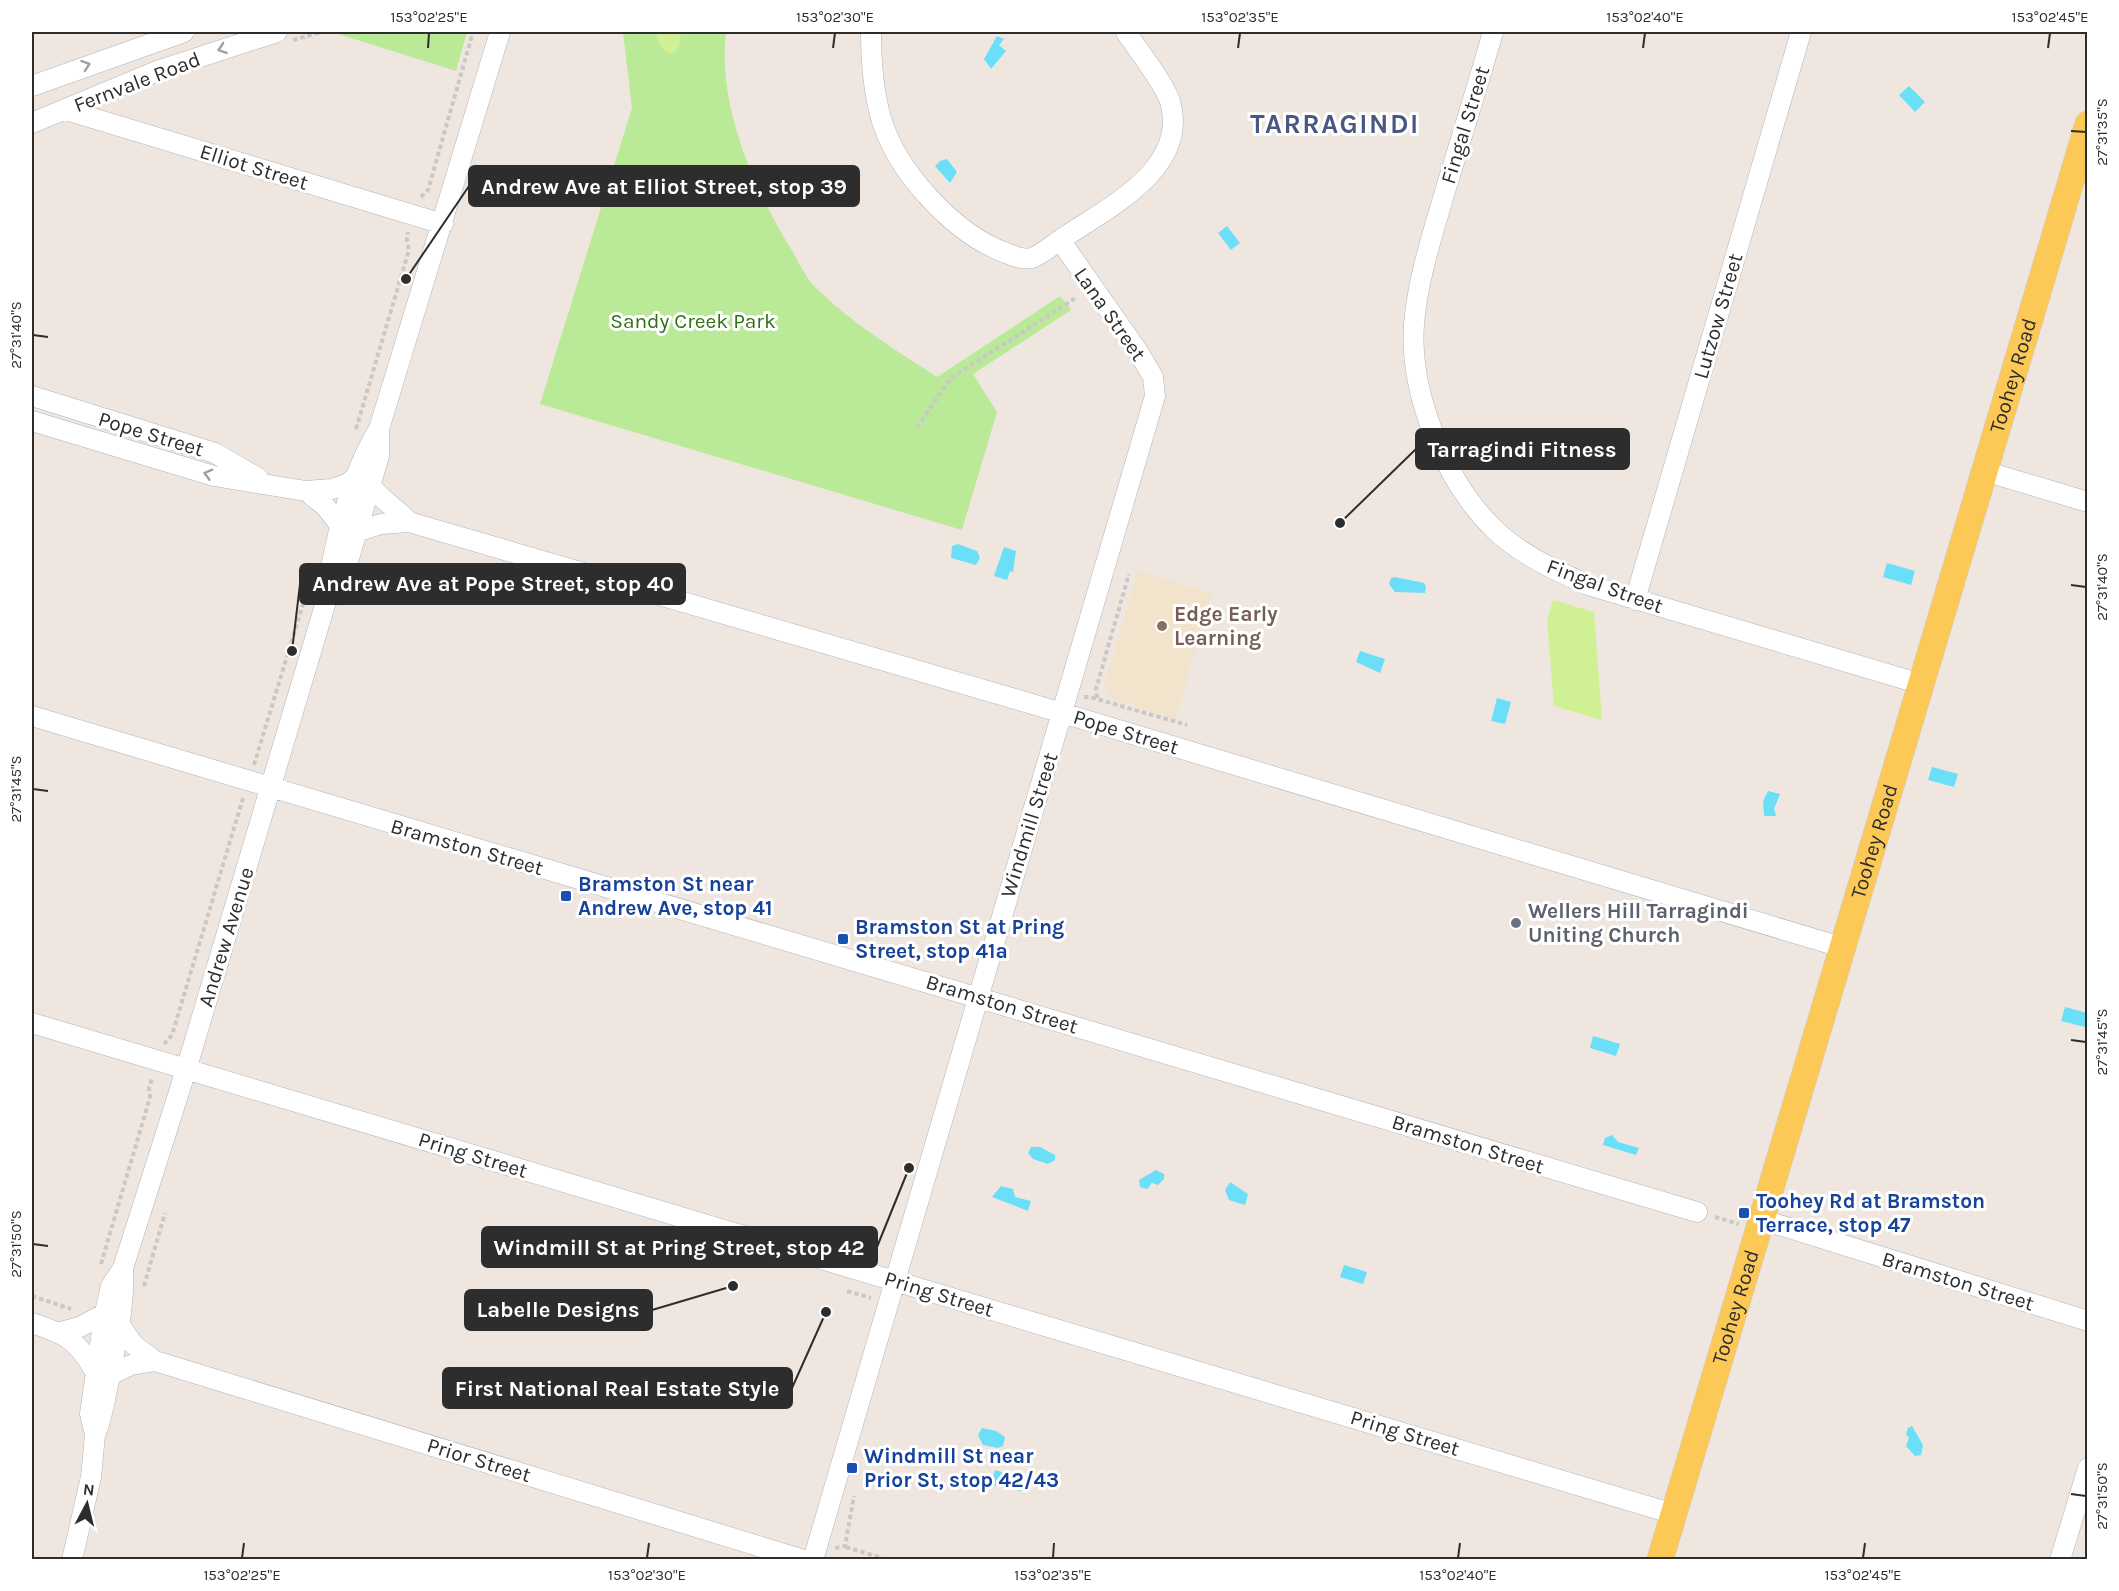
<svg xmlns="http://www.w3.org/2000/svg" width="2119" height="1591" font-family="Karla,sans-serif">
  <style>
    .education { fill: #f2e3cd }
    .green { fill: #bae997 }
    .pitch { fill: #d0f193 }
    .water { fill: #6bdef8 }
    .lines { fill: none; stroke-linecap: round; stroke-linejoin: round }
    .minor-casing { stroke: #afb3bd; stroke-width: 21 }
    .major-casing { stroke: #c8c8c8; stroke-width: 27 }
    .path { stroke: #c8c8c8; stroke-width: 4; stroke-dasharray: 4.5 3; stroke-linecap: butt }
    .minor { stroke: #fff; stroke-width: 20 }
    .major { stroke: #fcc957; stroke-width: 26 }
    .oneway { stroke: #a0a0a0 }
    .ticks { fill: none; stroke: #2d2d2d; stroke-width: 2 }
    .education-dot { fill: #8d6e63; stroke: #fff; stroke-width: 2 }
    .transit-dot { fill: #1a4fb4; stroke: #fff; stroke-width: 2 }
    .worship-dot { fill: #6b7280; stroke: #fff; stroke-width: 2 }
    .labels { text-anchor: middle; stroke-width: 6; stroke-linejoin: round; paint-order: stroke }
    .street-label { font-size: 21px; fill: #2d2d2d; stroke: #fff }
    .park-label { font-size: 21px; fill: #2f7215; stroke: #fff }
    .education-label { font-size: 21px; font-weight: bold; fill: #785e54; stroke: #fff; text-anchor: start }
    .transit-label { font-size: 21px; font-weight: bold; fill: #164399; stroke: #fff; text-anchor: start }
    .worship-label { font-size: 21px; font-weight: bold; fill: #5b616d; stroke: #fff; text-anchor: start }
    .district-label { font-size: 27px; font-weight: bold; letter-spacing: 1.5px; fill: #495782; stroke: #fff }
    .leader { fill: none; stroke: #2d2d2d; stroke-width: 2 }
    .callout-dot { fill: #2d2d2d; stroke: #fff; stroke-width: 2 }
    .callout { fill: #2d2d2d; stroke: #2d2d2d; stroke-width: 2 }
    .callout-label { font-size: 22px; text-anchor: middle; font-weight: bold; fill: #fff }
    .neatline { fill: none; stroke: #2d2d2d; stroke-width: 2 }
    .ticks-label { font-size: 15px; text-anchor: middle; fill: #2d2d2d }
  </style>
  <rect width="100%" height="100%" fill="#efe7df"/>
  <!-- education -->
  <path class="education" d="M1138,571L1212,593L1175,720L1113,699L1104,685Z"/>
  <!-- green -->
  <path class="green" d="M332,32H467L456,71Z
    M623,32H726C717,106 755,192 794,254C800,265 807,279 816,288C852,323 895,350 937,377L1060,296L1071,310L973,374L997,412L962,530L540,404L632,108Z"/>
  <!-- pitch -->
  <path class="pitch" d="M656,32H680C684,59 660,61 656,32Z
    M1553,600L1594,612L1602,720L1554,706L1547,620Z"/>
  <!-- water -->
  <path class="water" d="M997,36L1004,39L999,45L1006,51L991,69L984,59Z
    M1909,86L1925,102L1915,112L1899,95Z
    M947,159L957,172L950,183L935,166L940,161Z
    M1227,226L1240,243L1231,250L1218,233Z
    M958,544L977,551L980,558L976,565L951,558L952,546Z
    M1004,547L1016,551L1013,572L1010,571L1007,580L994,576Z
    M1887,563L1915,571L1911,585L1883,577Z
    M1395,577L1424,583L1426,587L1425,593L1395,592L1389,584L1391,578Z
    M1360,651L1385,659L1380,673L1356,662Z
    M1497,698L1511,702L1505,724L1491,721Z
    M1932,767L1958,774L1954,787L1928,780Z
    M1768,791L1780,794L1774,809L1776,816H1764L1763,801Z
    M2065,1007L2087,1013L2085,1027L2061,1021Z
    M1593,1036L1620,1044L1616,1056L1590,1048Z
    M1612,1135L1618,1142L1639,1148L1636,1155L1603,1145L1605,1138Z
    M1031,1147H1040L1055,1155V1160L1048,1164L1033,1159L1028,1153Z
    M1156,1170L1164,1174V1179L1158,1185L1152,1183L1147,1189L1140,1187L1139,1180Z
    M1230,1182L1248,1194L1245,1205L1229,1200L1225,1190Z
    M1001,1186L1013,1189L1015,1197L1031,1201L1028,1211L992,1197Z
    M1344,1265L1367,1272L1363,1284L1340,1277Z
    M1912,1426L1923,1445L1921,1455L1915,1456L1906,1446L1909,1438L1906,1434L1908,1428Z
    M982,1428L996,1431L1005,1437L1003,1446L998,1448L983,1445L978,1435Z
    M995,1470L1025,1479L1021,1491L991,1485Z"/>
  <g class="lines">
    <!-- minor casing -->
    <g class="minor-casing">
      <path id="minor" d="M1493,32C1478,84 1462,136 1446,188C1433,233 1418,277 1414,324C1409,393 1445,482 1495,530C1521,555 1555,570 1588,585L1921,684
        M32,86L184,32
        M66,110L443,224
        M32,123L157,71L277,32
        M1060,240C1105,209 1190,170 1170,101C1164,83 1137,49 1126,32
        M32,396L215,453L258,478
        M32,421L214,476L306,491L332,489L347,484L357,476
        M1984,471L2088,502
        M370,485C381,500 397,508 409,522
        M306,491L325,506L342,528
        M356,532L381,524L409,522L1039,706L1841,947
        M330,597L344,575L379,456V429
        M1635,600L1801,32
        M32,716L1697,1212
        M32,1023L1674,1514
        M1760,1219L2088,1321
        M32,1323C63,1333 78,1340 94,1370
        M119,1324L134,1345L155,1361L804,1560
        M61,1332L80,1327L104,1314
        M110,1375L131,1365L155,1361
        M96,1433C104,1412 106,1392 111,1370C117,1336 125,1303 123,1268
        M72,1560L91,1477L95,1435L90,1414L104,1317L111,1286L123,1268L186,1070L325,605C332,550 350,475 379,429L500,32
        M813,1560L1155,396L1153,377L1139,353L1060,240C1051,246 1042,254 1032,258C1024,260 1013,256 1006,253C954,234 896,171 881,118C873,90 871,60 871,32
        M2060,1560L2088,1468"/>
    </g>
    <!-- major casing -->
    <g class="major-casing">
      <g id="major">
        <path id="s1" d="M1660,1560L2088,124"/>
      </g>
    </g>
    <!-- path -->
    <path class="path" d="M293,40L321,32
      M421,197L428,190L473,32
      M917,427L951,378L1077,297
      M356,429L409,250L407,239L408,232
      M1084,697H1090L1187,725
      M1097,698L1096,689L1129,574
      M254,765L306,594
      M164,1044L172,1035L243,798
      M1715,1217L1739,1224
      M101,1264L150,1097L149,1088L152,1079
      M144,1286L165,1213
      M847,1291L871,1298
      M32,1296L71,1309
      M846,1547L888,1560
      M835,1548L845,1546L854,1496"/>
    <!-- minor -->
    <use href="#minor" class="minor"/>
    <!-- major -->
    <use href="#major" class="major"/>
  </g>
  <!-- one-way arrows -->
  <defs><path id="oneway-chevron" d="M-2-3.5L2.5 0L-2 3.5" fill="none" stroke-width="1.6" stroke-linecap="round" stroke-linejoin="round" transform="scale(1.5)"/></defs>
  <g class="oneway">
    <use href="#oneway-chevron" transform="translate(222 49) rotate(161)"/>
    <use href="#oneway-chevron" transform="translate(86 65) rotate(-19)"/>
    <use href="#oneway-chevron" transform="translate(208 474) rotate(-165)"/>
  </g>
  <!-- ticks -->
  <path class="ticks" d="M428,48L429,33M833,48L835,33M1238,48L1240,33M1643,48L1645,33M2048,48L2050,33M2071,131L2086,132M33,335L48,337M2071,585L2086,587M33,789L48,791M2071,1040L2086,1042M33,1244L48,1246M2071,1494L2086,1496M242,1558L244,1543M647,1558L649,1543M1053,1558L1054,1543M1458,1558L1460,1543M1863,1558L1865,1543"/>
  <!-- markers -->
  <circle class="education-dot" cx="1162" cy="626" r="6"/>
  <g class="transit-dot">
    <rect x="560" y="890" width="12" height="12" rx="3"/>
    <rect x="837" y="933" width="12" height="12" rx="3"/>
    <rect x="1738" y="1207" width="12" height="12" rx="3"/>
    <rect x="846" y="1462" width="12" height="12" rx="3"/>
  </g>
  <circle class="worship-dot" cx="1516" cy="923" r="6"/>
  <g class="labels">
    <!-- street labels -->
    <g class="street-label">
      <text transform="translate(137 82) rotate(-21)" y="7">Fernvale Road</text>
      <text transform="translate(1465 125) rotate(-73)" y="7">Fingal Street</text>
      <text transform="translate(254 167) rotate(17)" y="7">Elliot Street</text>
      <text transform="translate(1110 314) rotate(55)" y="7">Lana Street</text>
      <text transform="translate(1718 316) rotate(-74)" y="7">Lutzow Street</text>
      <text dy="7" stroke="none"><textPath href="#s1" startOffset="1236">Toohey Road</textPath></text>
      <text transform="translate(151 434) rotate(17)" y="7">Pope Street</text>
      <text transform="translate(1605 586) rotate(20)" y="7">Fingal Street</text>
      <text transform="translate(1126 732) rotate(17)" y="7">Pope Street</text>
      <text transform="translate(1029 825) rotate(-73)" y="7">Windmill Street</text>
      <text dy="7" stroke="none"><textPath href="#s1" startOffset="750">Toohey Road</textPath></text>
      <text transform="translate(467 847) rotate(16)" y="7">Bramston Street</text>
      <text transform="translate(226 937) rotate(-73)" y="7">Andrew Avenue</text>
      <text transform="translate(1002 1004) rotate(17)" y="7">Bramston Street</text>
      <text transform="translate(1468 1144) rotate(17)" y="7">Bramston Street</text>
      <text transform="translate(473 1155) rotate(17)" y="7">Pring Street</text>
      <text transform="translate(1958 1281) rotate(17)" y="7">Bramston Street</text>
      <text transform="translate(939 1294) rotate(17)" y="7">Pring Street</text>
      <text dy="7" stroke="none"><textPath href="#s1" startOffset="264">Toohey Road</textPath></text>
      <text transform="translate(1405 1433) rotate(17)" y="7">Pring Street</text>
      <text transform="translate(479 1460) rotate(17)" y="7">Prior Street</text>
    </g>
    <!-- park labels -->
    <g class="park-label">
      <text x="693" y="328">Sandy Creek Park</text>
    </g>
    <!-- education labels -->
    <g class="education-label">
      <text x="1174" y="621">Edge Early<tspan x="1174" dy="24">Learning</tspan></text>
    </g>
    <!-- transit labels -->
    <g class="transit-label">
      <text x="578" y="891">Bramston St near<tspan x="578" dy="24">Andrew Ave, stop 41</tspan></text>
      <text x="855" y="934">Bramston St at Pring<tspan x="855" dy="24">Street, stop 41a</tspan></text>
      <text x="1756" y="1208">Toohey Rd at Bramston<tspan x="1756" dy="24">Terrace, stop 47</tspan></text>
      <text x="864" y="1463">Windmill St near<tspan x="864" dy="24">Prior St, stop 42/43</tspan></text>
    </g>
    <!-- worship labels -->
    <g class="worship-label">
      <text x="1528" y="918">Wellers Hill Tarragindi<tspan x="1528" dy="24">Uniting Church</tspan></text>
    </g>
    <!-- district labels -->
    <g class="district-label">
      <text x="1335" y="133">TARRAGINDI</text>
    </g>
  </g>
  <!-- callouts -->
  <path class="leader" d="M406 279L469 186M1340 523L1416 449M292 651L300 584M909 1168L877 1247M733 1286L652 1310M826 1312L792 1388"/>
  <g class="callout-dot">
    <circle cx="406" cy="279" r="6"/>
    <circle cx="1340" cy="523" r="6"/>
    <circle cx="292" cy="651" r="6"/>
    <circle cx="909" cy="1168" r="6"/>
    <circle cx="733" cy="1286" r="6"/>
    <circle cx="826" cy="1312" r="6"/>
  </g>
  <g class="callout">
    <rect x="469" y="166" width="390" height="40" rx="6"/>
    <rect x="1416" y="429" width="213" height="40" rx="6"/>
    <rect x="300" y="564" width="385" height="40" rx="6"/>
    <rect x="482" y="1227" width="395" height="40" rx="6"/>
    <rect x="465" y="1290" width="187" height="40" rx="6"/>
    <rect x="443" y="1368" width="349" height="40" rx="6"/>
  </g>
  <g class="callout-label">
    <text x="664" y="194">Andrew Ave at Elliot Street, stop 39</text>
    <text x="1522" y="457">Tarragindi Fitness</text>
    <text x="493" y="591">Andrew Ave at Pope Street, stop 40</text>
    <text x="679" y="1255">Windmill St at Pring Street, stop 42</text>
    <text x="558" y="1317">Labelle Designs</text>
    <text x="617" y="1396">First National Real Estate Style</text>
  </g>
  <!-- border -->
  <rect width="2119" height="1591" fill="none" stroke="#ffffff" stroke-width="66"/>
  <!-- north arrow -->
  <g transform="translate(87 1504) rotate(7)" stroke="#ffffff" stroke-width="4.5" paint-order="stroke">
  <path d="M0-4.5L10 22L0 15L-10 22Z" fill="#2d2d2d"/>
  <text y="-9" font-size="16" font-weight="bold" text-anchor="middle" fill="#2d2d2d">N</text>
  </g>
  <rect x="33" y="33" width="2053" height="1525" class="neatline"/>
  <g class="ticks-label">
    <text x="429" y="22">153°02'25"E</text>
    <text x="835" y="22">153°02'30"E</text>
    <text x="1240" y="22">153°02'35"E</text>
    <text x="1645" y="22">153°02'40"E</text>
    <text x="2050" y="22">153°02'45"E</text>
    <text transform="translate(2102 132) rotate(-90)" y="5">27°31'35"S</text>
    <text transform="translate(16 335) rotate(-90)" y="5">27°31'40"S</text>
    <text transform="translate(2102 587) rotate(-90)" y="5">27°31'40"S</text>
    <text transform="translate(16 789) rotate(-90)" y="5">27°31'45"S</text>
    <text transform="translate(2102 1042) rotate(-90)" y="5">27°31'45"S</text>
    <text transform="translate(16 1244) rotate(-90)" y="5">27°31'50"S</text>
    <text transform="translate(2102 1496) rotate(-90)" y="5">27°31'50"S</text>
    <text x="242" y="1580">153°02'25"E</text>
    <text x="647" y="1580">153°02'30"E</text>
    <text x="1053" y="1580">153°02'35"E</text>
    <text x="1458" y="1580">153°02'40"E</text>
    <text x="1863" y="1580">153°02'45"E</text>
  </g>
</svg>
